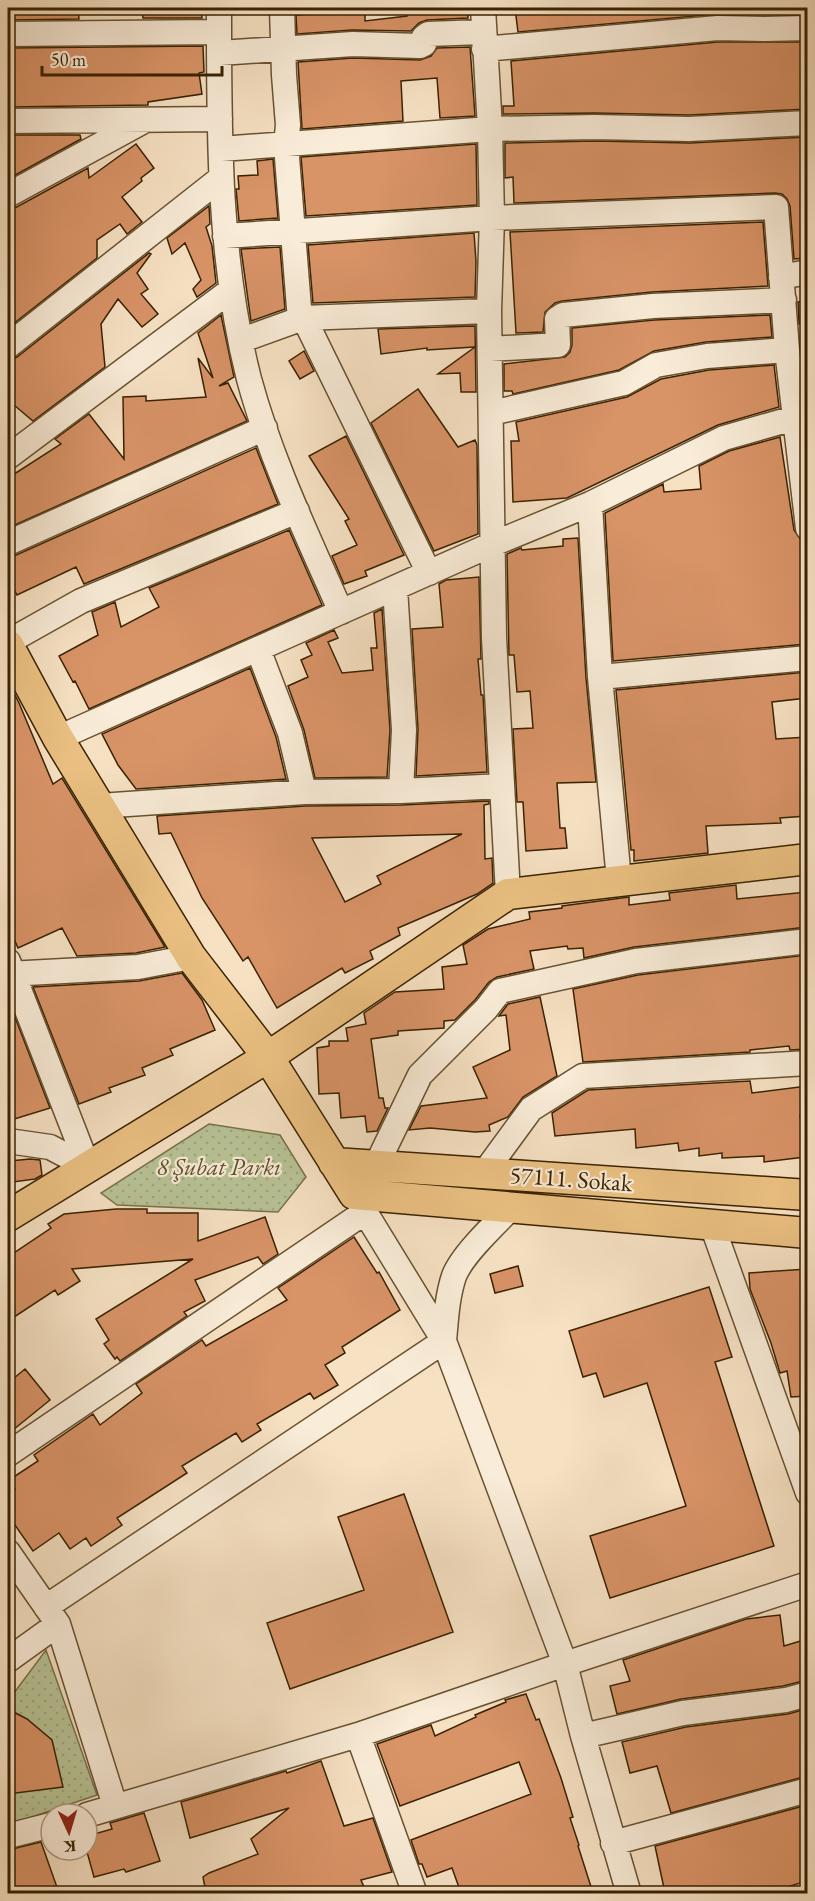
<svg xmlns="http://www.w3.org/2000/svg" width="815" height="1901" font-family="'EB Garamond',serif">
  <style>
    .grass { fill: url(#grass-dots); stroke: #78724b; stroke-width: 1.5 }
    .building { fill: #d89367; stroke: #392200; stroke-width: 1.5; fill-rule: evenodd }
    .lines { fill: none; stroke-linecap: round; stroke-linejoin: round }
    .minor-casing { stroke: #685231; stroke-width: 27 }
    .major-casing { stroke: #392200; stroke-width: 33 }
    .minor { stroke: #f9ecd8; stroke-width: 24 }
    .major { stroke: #ebc082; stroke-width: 30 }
    .labels { text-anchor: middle; stroke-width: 4.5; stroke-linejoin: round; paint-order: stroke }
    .park-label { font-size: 24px; font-style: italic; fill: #5f522d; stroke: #f9ecd8 }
    .street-label { font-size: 24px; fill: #392200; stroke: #f9ecd8 }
  </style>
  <defs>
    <pattern id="grass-dots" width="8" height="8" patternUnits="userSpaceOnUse" patternTransform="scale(1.5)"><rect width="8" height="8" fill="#b8c396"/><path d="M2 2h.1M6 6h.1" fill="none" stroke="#9fa780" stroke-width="1.8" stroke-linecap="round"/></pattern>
  </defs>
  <rect width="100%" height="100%" fill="#f6e1c3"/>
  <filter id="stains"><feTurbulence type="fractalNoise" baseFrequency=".00333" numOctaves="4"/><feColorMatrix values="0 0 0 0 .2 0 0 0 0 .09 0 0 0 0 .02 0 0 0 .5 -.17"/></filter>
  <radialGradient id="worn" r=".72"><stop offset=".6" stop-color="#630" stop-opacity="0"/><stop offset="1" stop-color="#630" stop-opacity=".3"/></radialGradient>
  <!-- grass -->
  <path class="grass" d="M209,1124L280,1135L306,1177L278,1212L117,1205L101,1193Z
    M46,1650L97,1795L8,1825V1701Z"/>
  <!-- building -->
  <path class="building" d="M8,8H78L79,19L8,20Z
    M142,8H176L178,11L201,9L202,18H143Z
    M327,8H365V21L407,16L406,8H468V18L427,20L419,23L411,31L352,30L297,34L296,15L327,13Z
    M515,8H807V14H717L518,32Z
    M718,42H807V109L689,115L594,113L503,114V106H514L511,61Z
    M203,46L204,72L199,73L202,94L148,102V105L8,107V48Z
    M470,47L475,116L440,118L437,78L401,81L403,121L302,129L298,62L353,58L420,60L431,56L437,48Z
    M8,135H80L81,139L8,179Z
    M807,137V258L794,259L790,206L787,199L782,194L775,193L514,203L513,177L505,178V143L594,141L690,143Z
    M136,144L154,168L141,178L142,181L122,197L142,222L127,234L120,224L97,240V258L8,328V209L15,208L88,168L89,178Z
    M476,144L477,205L306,216L301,157Z
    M273,159L278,218L239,221L236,189H239L238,176L258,175L257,161Z
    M209,206L210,224L206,227L212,246L216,283L197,297L193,289L201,280L185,243L172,254L167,238Z
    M763,222L768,286L652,292L562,301L555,303L545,312L543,332L516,333L510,232Z
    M474,233L476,261L475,297L313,303L308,245Z
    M280,247L285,309L251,321L241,249Z
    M149,253L151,254L137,273L148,289L141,294L158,314L142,327L118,299L101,324L105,367L33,421L8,400V360L17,357Z
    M807,301V323L799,324L798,302Z
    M221,315L234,377L219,386L228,383L247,421L8,528V478L61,444L55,439L89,414L124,459L123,397L146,396V401L206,397L198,358L213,378L198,333Z
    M770,315L772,337L706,342L654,351L619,370L513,394L512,391H504V364L565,357L570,352L572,345V328L654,320Z
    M475,326L476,392H461L460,373L438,374L475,347L427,350V348L381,354L378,329Z
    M304,351L314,371L300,379L289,361Z
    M774,365L779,407L718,425L567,498L513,502L511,441H519L516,422L627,397L661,379L709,370Z
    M418,389L458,447L475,440L477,445L478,534L434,551L371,423Z
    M346,436L404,555L365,571L367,576L344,584L332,556L357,545L345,521L349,519L309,456Z
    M780,437L794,530L801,540L802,558H807V592H804L807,621V644L613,661L605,513L663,484L664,492L701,489L699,466L729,451Z
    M256,448L278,504L84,584L76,567L17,595L8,578V557L14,556Z
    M289,530L322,605L89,709L75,681L73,682L59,656L98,635L92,612L115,602L121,627L159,607L149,588Z
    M578,538L586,678L596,782L557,783L560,828H565L567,848L526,851L523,802H517L513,729L533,728L530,691L517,692L514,655H509L507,554L521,548L522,550L563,546V539Z
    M479,577L481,659H478L481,695H483L487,772L416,776L418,729L412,629L443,627L439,584L446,580Z
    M382,609L390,730L387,777L315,778L304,730L288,686L308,677L301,660L312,655L306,643L334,630L338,638L328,642L342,673L373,670L371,648H377L374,613Z
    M250,668L276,737L286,779L136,789L118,765L102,734Z
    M807,672V698L772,702L776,739L807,737V816L780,818L781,823L706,826L708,853L634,861V850H631L616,690Z
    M8,681L19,703L53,784L62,778L165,947L136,953L77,956L62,928L18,948L8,925Z
    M489,801V804L484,805L485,859L492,858L493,883L477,894L398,928L400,935L370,951L373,959L345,973L342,968L277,1008L248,957L243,961L202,898L171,833L159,834L157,816L305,806L401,805ZM462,834L377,876L381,884L345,902L312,838Z
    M736,885L737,899L807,892V927L634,947L584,958L583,948L568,949L567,946L530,951L534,969L497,977L489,982L475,1000L455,1020L444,1021V1028L398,1031V1035L371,1039L379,1098H383L385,1108H388L377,1131L367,1132L365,1116L341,1118L339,1093L319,1094L317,1048L329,1046V1041H348L346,1028L366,1024L364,1013L395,992L444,989L442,967L467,964L463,945L488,929L530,919L529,912L562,908V906L629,897V905L670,900L669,893Z
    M807,955V987H805L807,1008V1049L790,1050L789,1046L750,1050V1052L583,1062L573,989L638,975Z
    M182,973L202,1000L215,1030L170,1049L173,1055L142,1068L145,1075L109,1088L111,1092L79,1104L33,987L139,981Z
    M540,997L557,1076L523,1097L508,1117L489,1125L490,1131L475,1132L430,1128L409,1130L421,1106L487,1098L473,1067L510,1050L506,1015L499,1016L508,1004Z
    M8,999L50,1108L8,1121Z
    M750,1081L752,1093L807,1086V1114L800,1115L805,1157L764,1162V1156L722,1158V1153L699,1156V1148L679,1151L678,1143L636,1148L635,1129L555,1136L552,1113L588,1090Z
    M30,1159L40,1160L42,1175L35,1179L13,1182L10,1161Z
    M116,1209H147V1213H198V1241L265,1217L278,1254L263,1264L258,1257L195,1280L205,1301L184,1312L187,1316L120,1361L117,1357L115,1359L104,1344L109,1340L96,1319L193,1259L72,1269L80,1281L58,1295L55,1290L8,1321V1257L51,1228L48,1224L64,1214Z
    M354,1237L377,1273L379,1272L400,1310L342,1347L345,1353L325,1365L338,1385L314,1399L310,1393L257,1424L261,1430L242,1442L236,1433L182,1466L187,1473L117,1518L122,1525L91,1546L86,1538L70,1549L59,1533L33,1551L8,1515V1494L15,1489L9,1480L38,1461L34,1455L93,1414L100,1425L142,1393L136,1384L202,1340L206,1346L287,1300L278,1288Z
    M518,1266L523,1286L495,1293L490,1274Z
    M807,1269V1297H804L807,1321V1396L791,1397L787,1371L780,1373L771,1343L750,1289L749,1273Z
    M709,1287L732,1357L715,1362L774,1546L610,1598L590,1536L686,1506L647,1383L604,1397L596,1373L583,1377L569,1331Z
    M25,1369L50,1400L8,1434V1383Z
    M404,1494L453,1632L290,1689L267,1623L364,1590L338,1517Z
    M780,1615L784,1646L807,1639V1680L783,1686L681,1699L617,1714L610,1686L630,1681L623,1660L746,1619Z
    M526,1694L536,1720L539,1719L561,1778L573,1817L570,1818L579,1845L578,1846L593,1893H461L452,1868L427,1877L422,1864H419L411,1840L531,1794L519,1762L400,1806L377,1744L431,1725L435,1736L476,1717L475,1715L506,1702L505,1700Z
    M8,1709L27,1719L52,1740L63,1787L8,1794Z
    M806,1709L807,1715V1776L671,1813L657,1766L630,1773L622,1742L686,1727L788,1714Z
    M321,1761L344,1826L373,1818L392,1872L361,1880L364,1887L345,1893H206L203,1877L209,1873L258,1854L251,1839L289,1808L190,1838L181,1802L286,1771L287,1773Z
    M807,1805V1881L767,1893H665L655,1846Z
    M144,1813L160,1861L126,1872L124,1869L94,1877L87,1852V1836L112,1829L110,1823Z
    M41,1842L59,1893H8V1850Z"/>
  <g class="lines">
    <!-- minor casing -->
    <g class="minor-casing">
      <path id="minor" d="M219,8C219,132 218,258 249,379C271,460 307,535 341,612
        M282,8L284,75L288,125L286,145L299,308L429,573
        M483,8L490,129L492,218L489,311L494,638L508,894
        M8,34L219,32
        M484,49L718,28L765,29L808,28
        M220,53L353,44L420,46L424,44V37L428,34L483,32
        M8,121L220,119
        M221,149L490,129L594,127L689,129L808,123
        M8,195L142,122
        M225,236L492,218L776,207L787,350L808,528
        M781,277L808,272
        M242,340L303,318L489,311
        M8,346L221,178
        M490,349L558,345L557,319L563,315L653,306L784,300
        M491,413L624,383L656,365L707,356L787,350
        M8,457L231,290
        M590,504L600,677L619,880
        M8,543L265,428
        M395,588L404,730L401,791
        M8,642L81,601L297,511
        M258,649L290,733L304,792
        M600,677L808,658
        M58,738L493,544L590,504L724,438L808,414
        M99,806L304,792L401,791L502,786
        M8,961L88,1167
        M8,974L138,967L191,957
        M8,1141L50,1147L88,1167
        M376,1166L420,1075L486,1009L500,991L636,961L808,941
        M484,1173L531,1109L583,1076L808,1063
        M354,1194L444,1341L565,1664L583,1736L629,1894
        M712,1225L808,1493
        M8,1454L365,1212
        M8,1552L58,1624L115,1806
        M46,1607L444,1341C446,1319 447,1297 454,1276C462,1255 495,1224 511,1208
        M8,1660L58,1624
        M358,1735L415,1894
        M583,1736L683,1713L786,1700L808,1694
        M87,1815L358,1735L565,1664L808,1584
        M8,1836L51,1825
        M613,1843L808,1790"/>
    </g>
    <!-- major casing -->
    <g class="major-casing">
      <path id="major" d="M8,645L58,738L191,957L268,1057L354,1194L808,1233
        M334,1163L808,1195
        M8,1216L268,1057L508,894L808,859"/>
    </g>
    <!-- minor -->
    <use href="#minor" class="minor"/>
    <!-- major -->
    <use href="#major" class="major"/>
  </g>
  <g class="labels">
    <!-- park labels -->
    <g class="park-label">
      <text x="219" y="1175">8 Şubat Parkı</text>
    </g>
    <!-- street labels -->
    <g class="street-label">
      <text transform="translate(571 1179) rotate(4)" y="8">57111. Sokak</text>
    </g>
  </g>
  <!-- margin -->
  <rect width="815" height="1901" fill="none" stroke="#f6e1c3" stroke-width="30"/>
  <rect x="9" y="9" width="797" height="1883" fill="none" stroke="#392200" stroke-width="3"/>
  <rect x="15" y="15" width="785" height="1871" fill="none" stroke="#392200" stroke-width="1.5"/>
  <!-- north arrow -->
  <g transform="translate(69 1832) rotate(176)"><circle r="28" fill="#f9ecd8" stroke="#ac9b82" stroke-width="1.5"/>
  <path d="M0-4.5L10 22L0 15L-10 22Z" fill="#8f2418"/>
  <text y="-9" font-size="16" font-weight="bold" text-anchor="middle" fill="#392200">K</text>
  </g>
  <!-- scale -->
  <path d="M42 66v9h180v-9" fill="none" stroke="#392200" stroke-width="3"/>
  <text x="51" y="66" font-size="18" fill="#392200" stroke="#f9ecd8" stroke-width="4.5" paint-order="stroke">50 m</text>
  <rect width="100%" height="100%" filter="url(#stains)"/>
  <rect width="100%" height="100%" fill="url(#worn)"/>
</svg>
